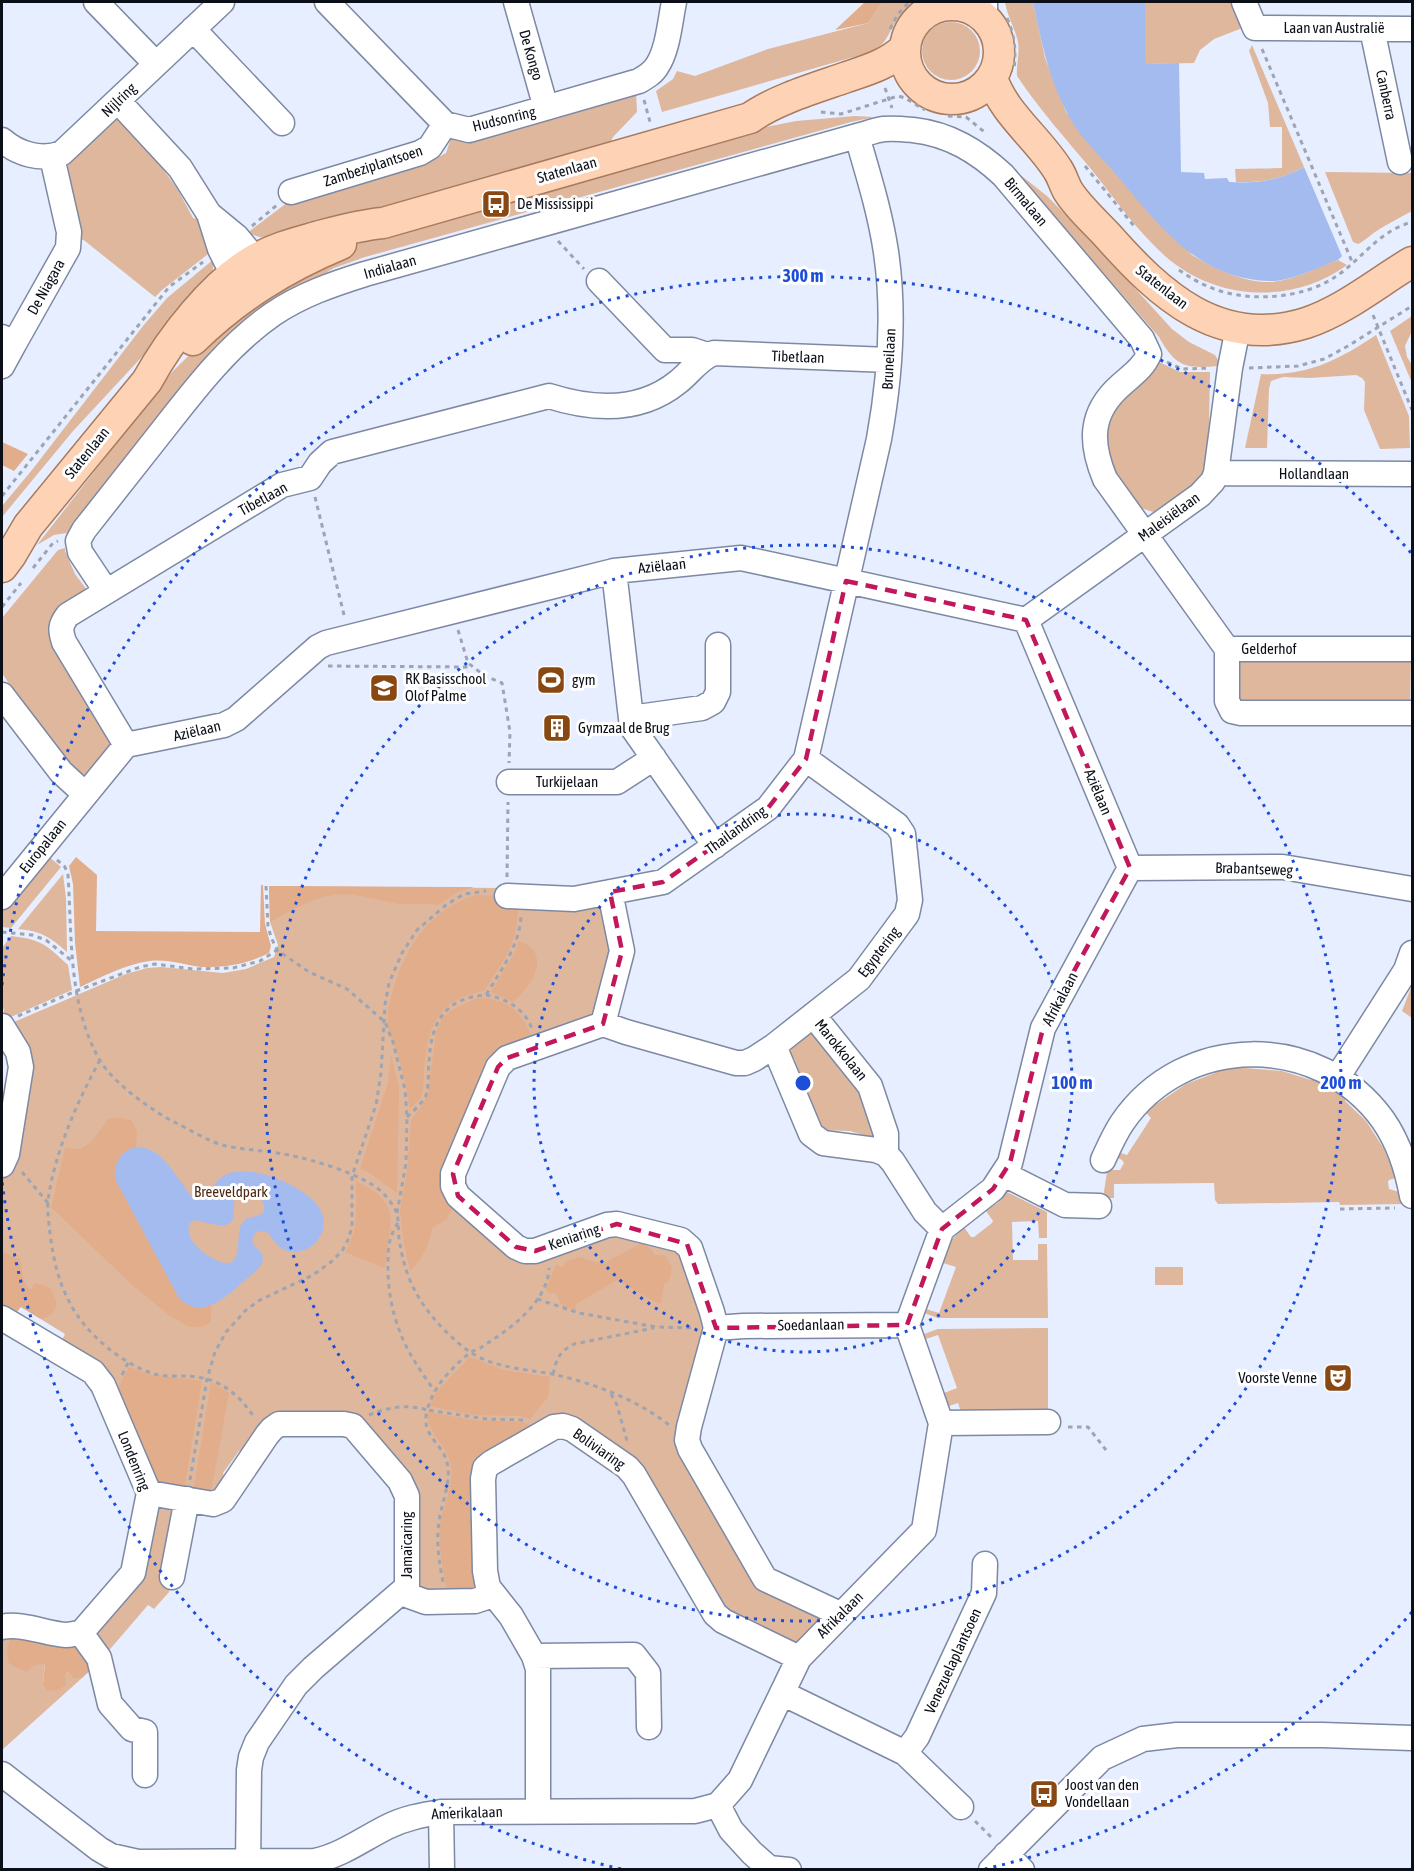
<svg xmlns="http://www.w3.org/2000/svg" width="1414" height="1871" font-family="'Asap Condensed',sans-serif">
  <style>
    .green { fill: #dfb79d }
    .forest { fill: #e2ad8a }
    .water { fill: #a4bbef; fill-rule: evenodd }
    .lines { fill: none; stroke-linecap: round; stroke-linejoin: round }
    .minor-casing { stroke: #7d89a3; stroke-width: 27 }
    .major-casing { stroke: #a87a5e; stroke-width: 33 }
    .path { stroke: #9da4b2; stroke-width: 3; stroke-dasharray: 4.5 4.5; stroke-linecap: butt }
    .minor { stroke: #fff; stroke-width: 24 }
    .major { stroke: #fdd2b5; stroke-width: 30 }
    .marked { fill: none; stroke: #c2185b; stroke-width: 4.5; stroke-dasharray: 12 8; stroke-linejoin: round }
    .ring { fill: none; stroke: #1d4ed8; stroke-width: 3; stroke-dasharray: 3 6 }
    .labels { text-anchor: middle; stroke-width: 6; stroke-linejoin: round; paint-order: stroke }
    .street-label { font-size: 15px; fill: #0b0f18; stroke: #fff }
    .poi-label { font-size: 15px; fill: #0b0f18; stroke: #fff; text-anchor: start }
    .park-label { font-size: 15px; fill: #4d2a0f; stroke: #fff }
    .centre { fill: #1d4ed8; stroke: #fff; stroke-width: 3 }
    .ring-label { font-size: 18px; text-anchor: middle; font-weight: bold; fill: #1d4ed8; stroke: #fff; stroke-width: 6; stroke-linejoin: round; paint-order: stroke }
  </style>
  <rect width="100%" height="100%" fill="#e6eeff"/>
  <!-- green -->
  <path class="green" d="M883,2H917C910,7 903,11 898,18C888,32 888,44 871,52L662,112L656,91L673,79L677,71L695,76L768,49L868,23Z
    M1005,2H1033L1045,58L1066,112L1192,255C1215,269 1244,283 1272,282C1294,280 1318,267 1338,260L1347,265C1292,305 1216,301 1165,256C1137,231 1115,199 1091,169C1066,139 1039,109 1017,76C1016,65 1020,54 1018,42C1015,28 1007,16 1005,2Z
    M1213,2H1235L1245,27L1214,39L1200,50L1194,63L1145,64V3H1213Z
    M922 51a29 29 0 1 1 58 0a29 29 0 1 1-58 0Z
    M1252,45L1304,167C1282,179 1261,183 1236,182L1235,169L1282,168V127H1270L1268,103L1249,51Z
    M636,92L637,112L613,137L607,149L279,237L263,238L247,233L288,202L430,162L446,153L451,138Z
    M855,116L874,117L851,122L365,257L334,268L291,293L202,370L67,533L54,535L37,545L172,372L218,327L321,259L390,231L766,127L796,121Z
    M117,118L129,123L128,131L159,164L165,166L163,169L178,190L193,218L201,220L212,251L162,290L155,297L85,241L76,236L62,169L69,158L111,119Z
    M1014,170L1047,196L1092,241L1172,329L1189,342L1215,355L1218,360L1217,366C1185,369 1175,366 1159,337Z
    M1325,172L1412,173V211C1401,217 1389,223 1378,230C1371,234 1365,241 1358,244L1353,242Z
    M214,259L212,277L152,346L73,431L2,517V506L32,470L143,326L167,298Z
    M1412,316V331L1405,346L1407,357L1412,365V383L1390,331Z
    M1376,335L1409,416L1410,448L1380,449L1364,410L1365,382L1362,378L1356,375L1310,378L1283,377L1271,381L1269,389L1267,448H1245L1261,374C1307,376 1339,360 1376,335Z
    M1159,362L1180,372H1210L1208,472L1170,507L1167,503L1153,512L1141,508L1137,511L1107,468V411L1156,363Z
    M65,548V551L75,574L87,590L58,615L117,745L86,781L76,773L23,705L2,673V618L58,550Z
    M1411,656L1410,706H1244L1238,700V661L1241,657Z
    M47,855L61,867L11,928L2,927V911Z
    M63,874L66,898L67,952C50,937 41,931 18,929Z
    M269,886L502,888L599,899L617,952L599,1014L506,1053L449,1172L511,1250L608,1229L678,1244L709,1320L683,1431L761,1580L824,1614L791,1648L721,1614L637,1470L581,1422L487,1460L448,1596L417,1588L413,1547L420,1541V1514L413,1508L355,1418H271L249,1450L239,1451L223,1473L226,1483L220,1493L184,1492L141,1447L59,1346L65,1334L21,1307L2,1313V1175L16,1132L7,1025L126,974L147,968L161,967L223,973L246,969L274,957L278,945L270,922Z
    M11,936C43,940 45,944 68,965L72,990L4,1020L3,1018L4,1010L2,1006V948Z
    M1412,985V1018L1402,1011Z
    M813,1024L868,1098L886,1142L850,1131L820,1130L795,1061L787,1045Z
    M1241,1065L1245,1068L1282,1071L1311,1080L1317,1078L1345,1096V1101L1366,1121L1384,1149L1392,1169L1400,1175L1399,1177L1389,1180L1388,1182L1389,1189L1399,1192L1406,1204L1340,1205L1339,1202L1218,1204L1215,1200L1214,1183L1114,1184V1198H1103L1107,1172L1112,1170H1120L1124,1163L1122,1160L1114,1156V1151L1127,1155L1151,1118L1142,1108L1147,1103H1158L1186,1084L1215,1073L1218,1068Z
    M1007,1192L1047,1212V1238H1039L1038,1221L1012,1222L1013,1260H1038V1244H1047L1048,1318H938L924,1313L926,1309L939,1313L956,1267L943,1263L953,1238L964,1227L971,1237H974L992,1223L993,1221L986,1211L999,1202V1198L1003,1193Z
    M1155,1267H1183V1285H1155Z
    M1048,1328V1415H962L958,1403L949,1406L944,1393L957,1388L938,1335L926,1339L924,1334L938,1329Z
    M155,1503L179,1504L169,1592L154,1609L148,1605L105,1655L93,1636Z
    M19,1632L9,1664L16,1666L45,1663L43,1683L65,1676L68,1672L73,1678H82L2,1750V1634Z"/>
  <!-- forest -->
  <path class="forest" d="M865,2H883L868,23L835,30Z
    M2,442L28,454L14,471L2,465Z
    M76,857L97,875L96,931L260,932L261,885H263L265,924L271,946L269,953C248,964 225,968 201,967C184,965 168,959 150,961C126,964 101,977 80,987L75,943L73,884L69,866Z
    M269,886L455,887H474L458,892L438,905C425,902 414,905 401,904C385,902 370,897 354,895C324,890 295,908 270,922Z
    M476,895L502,896L519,902C517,914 518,928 513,940C507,958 494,975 484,991C436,1000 427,1028 424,1071C423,1080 425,1091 420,1099C417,1102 413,1106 410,1109C406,1091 403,1072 398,1055C395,1046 390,1037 388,1029C386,1016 390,999 394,987C407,944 431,909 476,895Z
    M519,941C553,953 532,986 513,1002L491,992L516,950Z
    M477,998C510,998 524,1014 534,1043L506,1053L456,1201L447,1219L432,1228C429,1246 423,1258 410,1271L403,1239L400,1210L407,1172L411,1120L423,1104L428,1092L436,1033L442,1018L453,1009Z
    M391,1054L399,1088L397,1193L368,1172L360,1169L388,1083Z
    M109,1118H122L132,1121L137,1132L136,1147L124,1152L119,1158L201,1308L211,1305V1322L202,1327H189L169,1315L132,1285L51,1207L65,1148L81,1149L92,1141Z
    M356,1181C406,1205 388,1224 385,1268L345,1252C359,1230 356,1207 356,1181Z
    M642,1243L651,1249L655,1255H665L672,1268L669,1281L664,1284L661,1303H657L617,1280L576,1304V1310C564,1308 560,1305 556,1293H548L546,1288L556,1265L563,1267L565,1262L579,1257L602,1264Z
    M4,1252L16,1258H19C25,1269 19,1282 31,1290L35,1283L49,1287C59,1301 60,1313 41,1319L21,1307L12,1318L2,1313V1254Z
    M470,1357L504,1370L550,1377L548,1397L530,1419L520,1416L472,1415L429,1406L435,1393Z
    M129,1367L148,1374L202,1381L184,1492L154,1484L113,1398Z
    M211,1382L229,1393L210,1497L193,1493Z
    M427,1412L474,1420L522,1422L533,1426L487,1460L478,1584L474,1589L448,1596C444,1573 438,1549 440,1526C442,1506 456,1482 450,1462C445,1442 428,1435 427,1412Z
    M19,1632L71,1640L95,1666L82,1678H73L68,1672L65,1676L66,1685L58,1690L47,1691L43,1683L45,1664L34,1665L27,1672L9,1664L7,1651L10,1638Z"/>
  <!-- water -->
  <path class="water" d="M1033,2L1145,3V64L1179,63L1181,172L1204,173L1205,179L1227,178L1229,182C1257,184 1280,180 1304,167L1342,256L1338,260C1319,267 1290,282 1269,281C1196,279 1156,222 1114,172C1097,153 1077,134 1066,111C1048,76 1041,40 1033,2Z
    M136,1147C160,1147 171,1169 184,1186C188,1192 191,1197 197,1200L204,1199C212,1191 214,1181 225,1175C248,1161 311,1188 321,1211C331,1233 311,1256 288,1251C275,1248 274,1237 265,1231L256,1232L252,1240C254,1248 264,1251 263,1260C261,1269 251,1275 244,1281C226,1297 202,1321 179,1298L115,1179C114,1163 120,1151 136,1147ZM247,1195L262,1200L264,1205V1212L258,1216L247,1218C246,1219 242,1223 241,1225C237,1234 240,1256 233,1261C223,1269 199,1251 193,1242C189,1237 188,1230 189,1224L195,1220C205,1221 227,1232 233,1219C235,1213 233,1205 235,1198Z"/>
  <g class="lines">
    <!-- minor casing -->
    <g class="minor-casing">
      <path id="minor" d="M96,2L156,64
        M327,2L445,124L469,130L639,81C646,77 653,73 657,66C668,50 670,21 674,2
        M516,2L546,108
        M1244,2L1255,28L1412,29
        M956,4L958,2
        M985,17V2
        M193,29L282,123
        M1372,29L1400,162
        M118,101L180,168L209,214L220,249L233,275L248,282
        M2,140C18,154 41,161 62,153L222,2
        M291,192L420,153L430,147L445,124
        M209,214L237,237L255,259L257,276
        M599,281L665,350H692L707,355
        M2,337L14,344L68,248L69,232L52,157
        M2,366L14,344
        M1216,473L1412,474
        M614,571L632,727L715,846
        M106,591L80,552L78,541L84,530C112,495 139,460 166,426C198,385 230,344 273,314C301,295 333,284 365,274L857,136C866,134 875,130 884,129C894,128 903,129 913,130C949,134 977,151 1003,175L1142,339L1149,354C1143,368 1132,375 1121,385C1089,413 1090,443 1105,479L1227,649
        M1026,620L1200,495L1213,481L1216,473L1230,368L1238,328
        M1412,649H1227V701L1232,711L1241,713H1412
        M2,695L61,772L85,794
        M631,718L702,708L713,702L718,692V645
        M126,745L64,642C60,630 60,625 68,615L282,485L310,478L320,463L332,452L549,396C593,410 640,413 678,382C690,373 699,358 714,353L889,360
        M509,782H617L654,758
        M1130,868L1283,867L1412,889
        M507,896L574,899L663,882L768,808L806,759L879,439C890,378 895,314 886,252C880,212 868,174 857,136
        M2,897L126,745L224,725L236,719L318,647L326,643L614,571L741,558L1026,620L1130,868
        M813,1015L870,1086L886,1134V1154
        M603,1024L507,1058L498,1067L453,1174V1186L458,1196L516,1247L525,1251H535L607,1225L617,1224L681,1240L690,1248L712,1312L716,1328L689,1427L687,1440L690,1449L765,1579L840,1614
        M603,1024L626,1032L736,1063H745L754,1059L774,1046L859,979L907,914L910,900L903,834L897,825L806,759
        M603,1024L622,951L610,892
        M2,1026L18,1052L21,1067L7,1154L2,1165
        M774,1046L811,1134L823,1143L876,1150L886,1154L893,1162L925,1212L942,1229
        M1337,1078L1406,970L1412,953
        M1103,1160C1109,1147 1114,1135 1122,1123C1183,1033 1319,1031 1383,1120C1399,1143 1407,1168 1412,1196
        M1004,1174L1065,1205L1099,1206
        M2,1318L93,1372L103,1385L149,1493L133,1573L81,1633C76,1633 71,1635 66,1635C47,1634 20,1622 2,1627
        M716,1328L743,1326L907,1325
        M941,1423L1048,1422
        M149,1493L213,1504L223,1500L267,1435L272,1429L279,1424H344L353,1426L400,1481L407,1496V1587L313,1668L296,1685L257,1742L251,1757L249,1770L248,1870
        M172,1577L187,1499
        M401,1593L426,1602L475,1601L493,1595
        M81,1633L99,1658L110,1704L132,1729L145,1732V1775
        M534,1656L634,1655L648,1673L649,1727
        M782,1693L905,1753L917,1737L984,1593L985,1564
        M905,1753L961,1807
        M2,1774L99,1849L111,1856L138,1862L315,1861C342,1855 363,1839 387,1827C405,1818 422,1815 441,1812L695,1811L718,1805
        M718,1805L740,1780L799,1658L924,1530L941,1423L907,1325L942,1229L993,1189L1010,1163L1043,1028L1130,868
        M718,1805L731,1830L752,1853L769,1868L789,1870
        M538,1811V1669L534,1656L511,1616L488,1587L485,1571L483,1479L485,1468L491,1463L554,1427L563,1426L572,1429L627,1467L634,1475L715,1614L723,1621L799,1658
        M441,1812L442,1870
        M1006,1854L1022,1870
        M991,1870L1102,1758L1143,1739L1177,1735H1322L1412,1738"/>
    </g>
    <!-- major casing -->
    <g class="major-casing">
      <path id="major" d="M905 52a47 47 0 1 1 94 0a47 47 0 1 1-94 0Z
        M992,78C1004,114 1038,138 1058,170C1062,176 1064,184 1068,191C1078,207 1094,221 1107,235C1160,295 1219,350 1306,323C1345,310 1378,282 1412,262
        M193,340C237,297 284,268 341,244
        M2,567L11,555L28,526L147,381C170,339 214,282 256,259C275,248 295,243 316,237C339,231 360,225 383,223L750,118C775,100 815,88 844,78C867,70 887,65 905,48"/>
    </g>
    <!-- path -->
    <path class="path" d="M1007,18C1015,36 1016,50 1014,70
      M890,29L898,14L909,2
      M1262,49L1353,264
      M885,88L892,108
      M644,100L650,122
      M821,112L841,114L898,96L905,98L925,110
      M948,116L966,117L987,134
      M1085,166L1134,226
      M252,226L277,205
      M558,241L584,269
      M1179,270C1188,276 1197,282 1207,286C1244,303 1301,300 1335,277C1354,265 1370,244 1388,233C1395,228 1404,225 1412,221
      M1373,315L1412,410
      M1167,362L1182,369L1210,368
      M1249,368L1298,366L1324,359L1348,346L1412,306
      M2,496L169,287L203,262
      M315,497L345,619
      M33,568L53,543L58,541
      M2,607L21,583
      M458,630L468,663L485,676L502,683L510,732L509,763
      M328,666L471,667
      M57,860L65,867L68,875C72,937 68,1003 99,1059C112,1082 152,1111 176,1123C191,1130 209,1142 226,1146C247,1150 268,1151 289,1155C313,1160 350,1171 371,1184C381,1189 391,1201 396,1211C399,1218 398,1229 399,1238C401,1252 404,1265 409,1278C420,1305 439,1327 462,1346C488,1368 520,1368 552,1374C593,1383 636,1399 669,1425
      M507,877L508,802
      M266,886L268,926L271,937L277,950L309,972L347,989L385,1022L393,1042L405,1090L407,1117L406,1163L397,1213
      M2,932L32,935L46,940L72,961
      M486,995C506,998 525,1009 532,1029
      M18,1016L76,991L140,967L155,964L193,969L233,968L260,961L277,950
      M100,1060C77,1102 54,1154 48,1201C47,1212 49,1223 50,1233C53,1257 58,1282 70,1303C85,1333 120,1362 151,1373C162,1377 176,1376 187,1376C218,1377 238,1393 254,1417
      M407,1117C413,1111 423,1103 426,1095C429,1086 428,1072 429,1062C431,1023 444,998 486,995C501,970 519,946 521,917
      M22,1172L48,1203
      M1340,1209L1395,1208
      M398,1223C389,1235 388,1249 388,1263C387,1296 396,1332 414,1360C420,1371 428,1381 434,1391
      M537,1299L579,1313L656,1327L696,1328
      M553,1374C557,1358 559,1352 574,1344L654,1328
      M122,1375L128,1363
      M611,1394L617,1405L627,1441
      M369,1415C388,1407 408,1404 427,1410C420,1439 446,1443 448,1468C450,1486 441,1504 439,1522C436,1542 439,1562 443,1582
      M523,1420L487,1419L427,1410C429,1404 431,1398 434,1393C440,1380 460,1360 471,1352C475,1350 480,1349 483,1346C509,1330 548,1302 549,1268
      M1068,1427H1088L1106,1450
      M190,1480L207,1379L215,1352L226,1332L246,1310L260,1300L313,1275L331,1262L342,1251L348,1240L352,1227V1176L376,1105L381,1073L385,1005L389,983L402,953L417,930L446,905L464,894L486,891
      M975,1821L994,1840"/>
    <!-- minor -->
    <use href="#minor" class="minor"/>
    <!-- major -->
    <use href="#major" class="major"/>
  </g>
  <!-- marked area -->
  <path class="marked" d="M846,581L1026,620L1130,868L1043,1028L1010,1163L993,1189L942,1229L907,1325L716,1328L687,1244L617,1224L535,1251L516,1247L458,1196L453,1174L498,1067L507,1058L603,1024L622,951L610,892L663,882L768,808L806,759Z"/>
  <!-- distance rings -->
  <g class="ring">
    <circle cx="803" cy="1083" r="269"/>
    <circle cx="803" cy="1083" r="538"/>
    <path d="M1412 1612A807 807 0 0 1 985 1869M621 1869A807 807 0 0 1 2 1181M2 985A807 807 0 0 1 1412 554"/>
  </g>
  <!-- icons -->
  <defs>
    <g id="bus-square" transform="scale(1.5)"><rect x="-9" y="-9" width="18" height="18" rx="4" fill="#894812" stroke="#fff"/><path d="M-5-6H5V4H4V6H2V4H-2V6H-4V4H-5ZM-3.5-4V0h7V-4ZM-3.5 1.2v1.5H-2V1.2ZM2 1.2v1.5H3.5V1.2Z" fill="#fff"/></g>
    <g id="stadium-square" transform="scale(1.5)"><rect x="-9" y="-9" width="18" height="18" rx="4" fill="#894812" stroke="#fff"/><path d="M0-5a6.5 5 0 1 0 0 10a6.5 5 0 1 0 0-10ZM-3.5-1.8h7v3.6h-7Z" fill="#fff"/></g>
    <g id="school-square" transform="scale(1.5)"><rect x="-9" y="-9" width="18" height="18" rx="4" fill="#894812" stroke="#fff"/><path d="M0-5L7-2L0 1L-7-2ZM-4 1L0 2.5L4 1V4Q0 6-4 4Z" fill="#fff"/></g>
    <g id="building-square" transform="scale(1.5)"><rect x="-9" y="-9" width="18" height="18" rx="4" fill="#894812" stroke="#fff"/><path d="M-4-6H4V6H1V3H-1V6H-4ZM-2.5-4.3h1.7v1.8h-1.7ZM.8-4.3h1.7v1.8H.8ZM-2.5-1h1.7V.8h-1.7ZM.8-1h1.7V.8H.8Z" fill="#fff"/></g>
    <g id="theatre-square" transform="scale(1.5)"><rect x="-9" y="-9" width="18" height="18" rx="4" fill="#894812" stroke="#fff"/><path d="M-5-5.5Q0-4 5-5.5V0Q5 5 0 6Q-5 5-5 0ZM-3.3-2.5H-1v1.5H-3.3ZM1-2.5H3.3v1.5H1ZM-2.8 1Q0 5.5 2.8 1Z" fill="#fff"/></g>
  </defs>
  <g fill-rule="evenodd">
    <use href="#bus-square" x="496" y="204"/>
    <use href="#stadium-square" x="551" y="680"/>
    <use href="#school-square" x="384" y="688"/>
    <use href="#building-square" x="557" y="728"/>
    <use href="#theatre-square" x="1338" y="1378"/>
    <use href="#bus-square" x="1044" y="1794"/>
  </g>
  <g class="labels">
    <!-- street labels -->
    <g class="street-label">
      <text x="1334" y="33">Laan van Australië</text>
      <text transform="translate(531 55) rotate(74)" y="5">De Kongo</text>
      <text transform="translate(1386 95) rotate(78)" y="5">Canberra</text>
      <text transform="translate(119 100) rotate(-44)" y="5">Nijlring</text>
      <text transform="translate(504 119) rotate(-14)" y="5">Hudsonring</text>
      <text transform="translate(373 166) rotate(-18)" y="5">Zambeziplantsoen</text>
      <text transform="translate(567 170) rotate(-16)" y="5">Statenlaan</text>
      <text transform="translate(1026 202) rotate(50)" y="5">Birmalaan</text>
      <text transform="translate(390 267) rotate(-16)" y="5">Indialaan</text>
      <text transform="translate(46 287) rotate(-61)" y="5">De Niagara</text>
      <text transform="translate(1162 287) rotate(38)" y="5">Statenlaan</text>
      <text transform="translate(798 357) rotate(2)" y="5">Tibetlaan</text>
      <text transform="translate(889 359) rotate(-87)" y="5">Bruneilaan</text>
      <text transform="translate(87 453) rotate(-51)" y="5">Statenlaan</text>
      <text x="1314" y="479">Hollandlaan</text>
      <text transform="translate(263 499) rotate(-29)" y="5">Tibetlaan</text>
      <text transform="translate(1169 517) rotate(-36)" y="5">Maleisiëlaan</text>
      <text transform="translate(662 566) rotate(-6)" y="5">Aziëlaan</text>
      <text x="1269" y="654">Gelderhof</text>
      <text transform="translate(197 731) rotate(-13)" y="5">Aziëlaan</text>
      <text x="567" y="787">Turkijelaan</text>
      <text transform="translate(1098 792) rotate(67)" y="5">Aziëlaan</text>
      <text transform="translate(736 830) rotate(-36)" y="5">Thailandring</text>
      <text transform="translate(43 846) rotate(-51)" y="5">Europalaan</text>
      <text transform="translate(1254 869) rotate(2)" y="5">Brabantseweg</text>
      <text transform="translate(879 952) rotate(-53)" y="5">Egyptering</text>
      <text transform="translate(1060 999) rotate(-62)" y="5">Afrikalaan</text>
      <text transform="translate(841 1050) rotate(51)" y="5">Marokkolaan</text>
      <text transform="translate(574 1237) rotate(-19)" y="5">Keniaring</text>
      <text transform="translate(811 1325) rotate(-1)" y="5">Soedanlaan</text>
      <text transform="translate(599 1449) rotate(35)" y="5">Boliviaring</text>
      <text transform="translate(134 1461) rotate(68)" y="5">Londenring</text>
      <text transform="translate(407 1545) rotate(-90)" y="5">Jamaïcaring</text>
      <text transform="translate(840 1615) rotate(-45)" y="5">Afrikalaan</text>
      <text transform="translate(953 1661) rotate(-65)" y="5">Venezuelaplantsoen</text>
      <text transform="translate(467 1813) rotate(-2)" y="5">Amerikalaan</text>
    </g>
    <!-- poi labels -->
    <g class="poi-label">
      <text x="517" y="209">De Mississippi</text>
      <text x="405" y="684">RK Basisschool<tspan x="405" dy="17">Olof Palme</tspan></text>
      <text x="572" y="685">gym</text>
      <text x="578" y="733">Gymzaal de Brug</text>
      <text x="1317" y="1383" text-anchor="end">Voorste Venne</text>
      <text x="1065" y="1790">Joost van den<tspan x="1065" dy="17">Vondellaan</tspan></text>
    </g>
    <!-- park labels -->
    <g class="park-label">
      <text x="231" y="1197">Breeveldpark</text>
    </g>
  </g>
  <circle cx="803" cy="1083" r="9" class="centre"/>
  <g class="ring-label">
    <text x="803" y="282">300 m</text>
    <text x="1072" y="1089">100 m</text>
    <text x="1341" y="1089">200 m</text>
  </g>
  <!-- border -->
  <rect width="1414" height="1871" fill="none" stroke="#0b0f18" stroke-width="6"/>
</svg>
